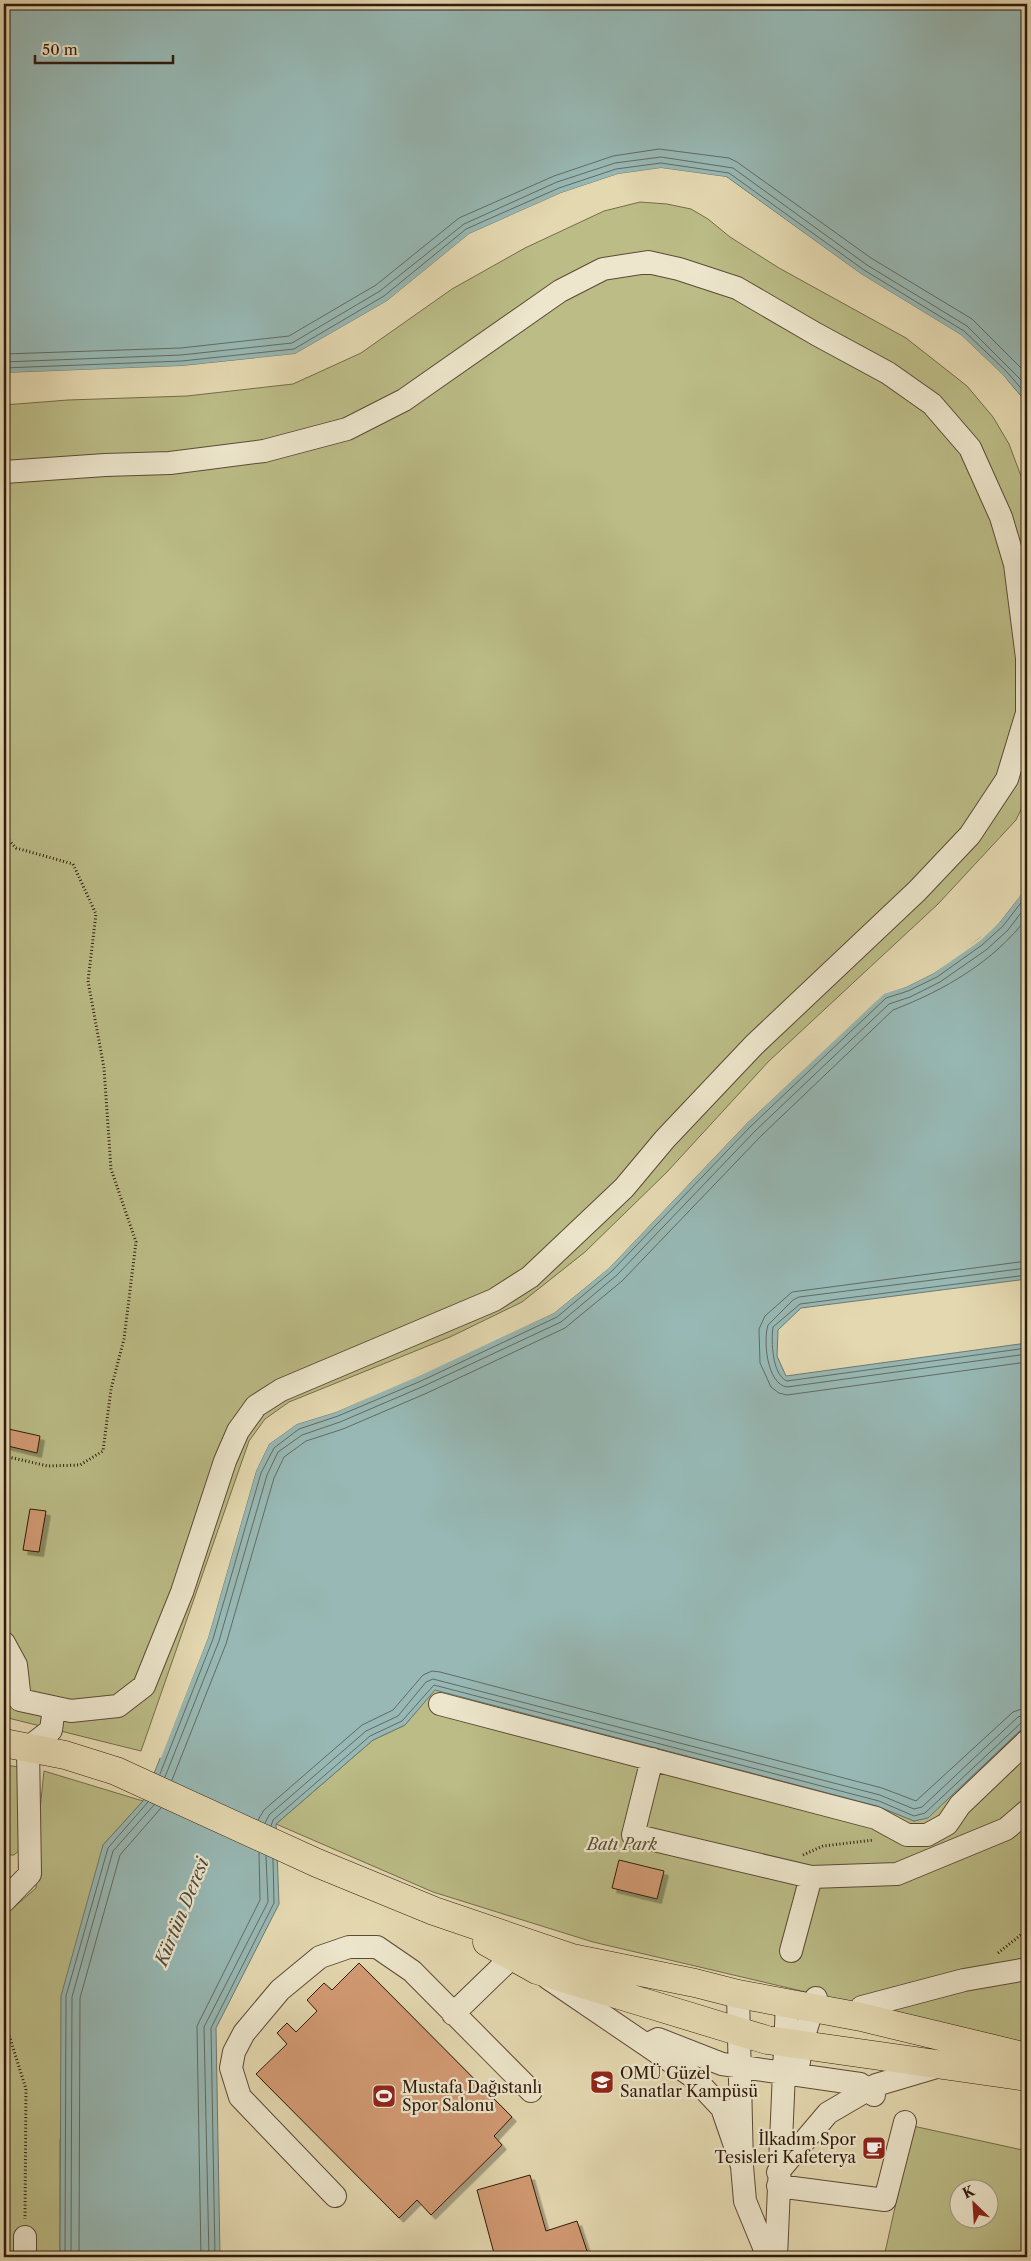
<svg xmlns="http://www.w3.org/2000/svg" width="1031" height="2261" font-family="'Libre Caslon Text',serif">
  <style>
    .green { fill: #bbbc86; stroke: #766c49; fill-rule: evenodd }
    .water { fill: #97b8b4; stroke: #6e7971 }
    .pier { fill: #e4d8b0 }
    .lines { fill: none; stroke-linecap: round; stroke-linejoin: round }
    .shore { stroke: #646a60; stroke-width: 1 }
    .building { fill: #d29a73; stroke: #301b0c; filter: url(#shadow) }
    .minor-casing { stroke: #5d4a35; stroke-width: 24 }
    .major-casing { stroke: #301b0c; stroke-width: 29 }
    .path { stroke: #301b0c; stroke-width: 3; stroke-dasharray: 1 2.5; stroke-linecap: butt }
    .minor { stroke: #ede6cc; stroke-width: 22 }
    .major { stroke: #e4d8b0; stroke-width: 28 }
    .labels { text-anchor: middle; stroke-width: 4.5; stroke-linejoin: round; paint-order: stroke }
    .park-label { font-size: 16px; font-style: italic; fill: #5a4b31; stroke: #ede6cc }
    .poi-label { font-size: 16px; fill: #301b0c; stroke: #ede6cc; text-anchor: start }
    .water-label { font-size: 18px; font-style: italic; fill: #4f4a3e; stroke: #ede6cc }
  </style>
  <defs>
    <filter id="shadow"><feDropShadow dx="4.5" dy="4.5" stdDeviation="0" flood-color="#0004"/></filter>
  </defs>
  <rect width="100%" height="100%" fill="#e4d8b0"/>
  <filter id="stains"><feTurbulence type="fractalNoise" baseFrequency=".004" numOctaves="4"/><feColorMatrix values="0 0 0 0 .2 0 0 0 0 .09 0 0 0 0 .02 0 0 0 .5 -.17"/></filter>
  <radialGradient id="worn" r=".72"><stop offset=".6" stop-color="#630" stop-opacity="0"/><stop offset="1" stop-color="#630" stop-opacity=".3"/></radialGradient>
  <!-- green -->
  <path class="green" d="M640,202L667,204L691,209L708,219L730,237L779,268L906,338L967,386L993,417L1009,444L1027,492V797L1016,820L938,904L769,1061L667,1172L585,1252L522,1302L450,1337L289,1402L265,1419L249,1441L141,1751L4,1717V405L68,400L187,396L293,384L361,353L452,289L525,248L604,211Z
    M435,1689L877,1806L914,1821L928,1817L1027,1724V2044L593,1942L433,1892L276,1824L373,1740L405,1725Z
    M4,1765L20,1767L25,1845L14,1855H4Z
    M44,1771L143,1801L103,1845L60,2141V2257H4V1916L36,1888L39,1819Z
    M913,2126L1027,2151V2257H884ZM958,2188H988V2218H958Z"/>
  <!-- water -->
  <path class="water" d="M4,4H1027V403L1003,375L961,335L861,274L727,177L661,168L618,174L561,193L469,234L387,301L295,354L182,366L4,373Z
    M1027,887V1279L801,1308L778,1330L777,1356L786,1376L1027,1343V1724L928,1818L914,1821L877,1806L435,1690L405,1725L373,1740L276,1824L279,1904L216,2028L220,2257H60L61,1996L103,1845L143,1801L208,1638L256,1471L269,1444L297,1424L336,1412L554,1313L609,1268L747,1123L884,993L906,987L934,973L999,923Z"/>
  <!-- pier -->
  <path class="pier" d="M661,168L726,177L861,274L961,335L1003,375L1027,405L960,337L859,276L725,179L661,170L618,176L562,195L470,236L388,303L296,356L182,369L4,375V373L182,366L295,354L387,301L469,234L561,193L618,174Z
    M1027,885V887L999,923L980,941L934,973L906,987L884,994L747,1123L609,1268L554,1313L419,1376L336,1412L297,1424L269,1444L256,1471L208,1638L161,1758L158,1757L206,1637L254,1470L268,1443L296,1422L335,1409L418,1374L553,1310L607,1266L745,1122L882,992L905,984L933,970L978,939L997,921Z"/>
  <g class="lines">
    <!-- shore -->
    <path class="shore" d="M4,354L181,348L289,336L376,285L459,218L554,176L613,156L659,149L729,158L737,162L871,258L972,319L1027,374
      M4,362L181,355L292,343L380,291L464,224L557,182L615,163L661,157L733,168L867,265L967,326L1027,386
      M4,368L182,361L294,349L384,296L466,229L559,188L616,169L661,163L729,173L864,270L964,331L1006,371L1027,395
      M1027,1261L792,1292L765,1316L759,1329L760,1363L771,1387L779,1393L787,1395L1027,1362
      M1027,1268L799,1297L793,1300L768,1325C763,1341 767,1384 787,1387L1027,1354
      M1027,1275L800,1304L773,1327C771,1341 772,1375 787,1381L1027,1348
      M160,1774L213,1639L261,1473L274,1448L299,1429L338,1416L421,1381L557,1317L612,1271L750,1127L886,998L908,991L937,977L982,945L1003,926L1027,895
      M165,1777L219,1641L267,1475L278,1452L302,1435L340,1422L424,1386L561,1322L617,1275L755,1131L889,1004L910,997L940,982L986,950L1008,930L1027,905
      M172,1780L226,1644L274,1478L284,1457L306,1441L343,1429L427,1393L565,1328L622,1281L760,1137L893,1010C945,990 993,962 1027,918
      M258,1820L264,1810L362,1725L393,1710L423,1675L432,1671L440,1672L882,1788L916,1801L1013,1712L1027,1707
      M265,1823L269,1815L366,1731L398,1716L426,1682L433,1679L880,1795L914,1809L922,1807L1018,1717L1027,1714
      M271,1826L273,1820L370,1736L402,1721L434,1685L879,1801L914,1816L925,1813L1022,1722L1027,1721
      M65,2257L66,1996L108,1848L148,1802
      M71,2257L72,1997L113,1851L154,1805
      M79,2257L80,1998L120,1855L161,1808
      M201,2257L197,2026L260,1900L259,1853
      M209,2257L204,2027L268,1902L266,1856
      M215,2257L211,2028L274,1903L273,1859"/>
  </g>
  <!-- building -->
  <path class="building" d="M4,1428L40,1436L37,1453L4,1445Z
    M30,1509L46,1511L39,1552L23,1550Z
    M619,1860L664,1871L657,1899L612,1888Z
    M359,1963L512,2117L494,2136L502,2145L431,2215L417,2200L399,2218L256,2074L287,2044L277,2033L287,2023L296,2032L317,2011L307,2000L324,1983L332,1990Z
    M530,2175L546,2231L577,2221L589,2257H495L477,2190Z"/>
  <g class="lines">
    <!-- minor casing -->
    <g class="minor-casing">
      <path id="minor" d="M4,472L105,465L170,463L264,451L347,429L404,400L560,291L603,269L648,262L679,269L737,288L816,334L888,373L932,404L970,448L1001,517L1015,564L1027,658V713L1007,779L970,835L917,891L754,1045L665,1139L624,1188L530,1277L494,1300L281,1390L256,1406L238,1431L225,1461L182,1592L144,1686L118,1706L71,1711L20,1700L16,1665L4,1643
        M440,1704L876,1818L907,1835H927L947,1824L960,1805L1027,1741
        M652,1759L633,1835L811,1877L897,1874L1006,1829L1027,1811
        M4,1901L30,1874L28,1748L51,1730L54,1708
        M791,1951L811,1877
        M548,1978L692,2076L722,2108L742,2166
        M738,1994L742,2166L745,2201L768,2257
        M453,2014L513,1956
        M861,2017L862,2007L964,1980L1027,1969
        M650,2043L658,2039L722,2064L860,2084L874,2095
        M799,2062L801,2045L816,1998
        M778,2172L828,2113L876,2085L940,2066
        M778,2186L885,2200L905,2122
        M335,2196L240,2097L231,2068L234,2052L244,2033L280,1990L320,1957L349,1947H377L412,1971L531,2091
        M25,2257V2237
        M776,2257L787,2003"/>
    </g>
    <!-- major casing -->
    <g class="major-casing">
      <path id="major" d="M4,1743L65,1755L116,1771L317,1863L434,1911L572,1958L695,1983L738,1994L861,2017L1027,2057
        M487,1942L537,1970L767,2040L1027,2077"/>
    </g>
    <!-- path -->
    <path class="path" d="M4,835L16,848L73,864L96,914L88,981L104,1068L111,1169L136,1242L124,1339L111,1389L103,1451L80,1465L48,1466L4,1456
      M803,1855L823,1846L874,1840
      M998,1953L1027,1930
      M4,2019L26,2089L25,2219"/>
    <!-- minor -->
    <use href="#minor" class="minor"/>
    <!-- major -->
    <use href="#major" class="major"/>
  </g>
  <!-- icons -->
  <defs>
    <g id="university-square" transform="scale(1.25)"><rect x="-9" y="-9" width="18" height="18" rx="4" fill="#8f2418" stroke="#ede6cc"/><path d="M0-5L7-2L0 1L-7-2ZM-4 1L0 2.5L4 1V4Q0 6-4 4Z" fill="#fff"/></g>
    <g id="stadium-square" transform="scale(1.25)"><rect x="-9" y="-9" width="18" height="18" rx="4" fill="#8f2418" stroke="#ede6cc"/><path d="M0-5a6.5 5 0 1 0 0 10a6.5 5 0 1 0 0-10ZM-3.5-1.8h7v3.6h-7Z" fill="#fff"/></g>
    <g id="cafe-square" transform="scale(1.25)"><rect x="-9" y="-9" width="18" height="18" rx="4" fill="#8f2418" stroke="#ede6cc"/><path d="M-5.5-4.5H6V0H3Q3 3.5 0 3.5H-2.5Q-5.5 3.5-5.5 0ZM3-3.2v2h1.7v-2ZM-6 4.5H4V6H-6Z" fill="#fff"/></g>
  </defs>
  <g fill-rule="evenodd">
    <use href="#university-square" x="602" y="2082"/>
    <use href="#stadium-square" x="384" y="2096"/>
    <use href="#cafe-square" x="874" y="2148"/>
  </g>
  <g class="labels">
    <!-- park labels -->
    <g class="park-label">
      <text x="622" y="1850">Batı Park</text>
    </g>
    <!-- poi labels -->
    <g class="poi-label">
      <text x="620" y="2079">OMÜ Güzel<tspan x="620" dy="18">Sanatlar Kampüsü</tspan></text>
      <text x="402" y="2093">Mustafa Dağıstanlı<tspan x="402" dy="18">Spor Salonu</tspan></text>
      <text x="856" y="2145" text-anchor="end">İlkadım Spor<tspan x="856" dy="18">Tesisleri Kafeterya</tspan></text>
    </g>
    <!-- water labels -->
    <g class="water-label">
      <text transform="translate(182 1912) rotate(-68)" y="6">Kürtün Deresi</text>
    </g>
  </g>
  <!-- margin -->
  <rect width="1031" height="2261" fill="none" stroke="#e4d8b0" stroke-width="20"/>
  <rect x="5" y="5" width="1021" height="2251" fill="none" stroke="#301b0c" stroke-width="2.5"/>
  <rect x="10" y="10" width="1011" height="2241" fill="none" stroke="#301b0c"/>
  <!-- north arrow -->
  <g transform="translate(974 2204) rotate(335)"><circle r="24" fill="#ede6cc" stroke="#a1957f"/>
  <path d="M0-4L9 19L0 12L-9 19Z" fill="#8f2418"/>
  <text y="-8" font-size="14" font-weight="bold" text-anchor="middle" fill="#301b0c">K</text>
  </g>
  <!-- scale -->
  <path d="M35 55v8h138v-8" fill="none" stroke="#301b0c" stroke-width="2.5"/>
  <text x="42" y="55" font-size="15" fill="#301b0c" stroke="#ede6cc" stroke-width="4" paint-order="stroke">50 m</text>
  <rect width="100%" height="100%" filter="url(#stains)"/>
  <rect width="100%" height="100%" fill="url(#worn)"/>
</svg>
